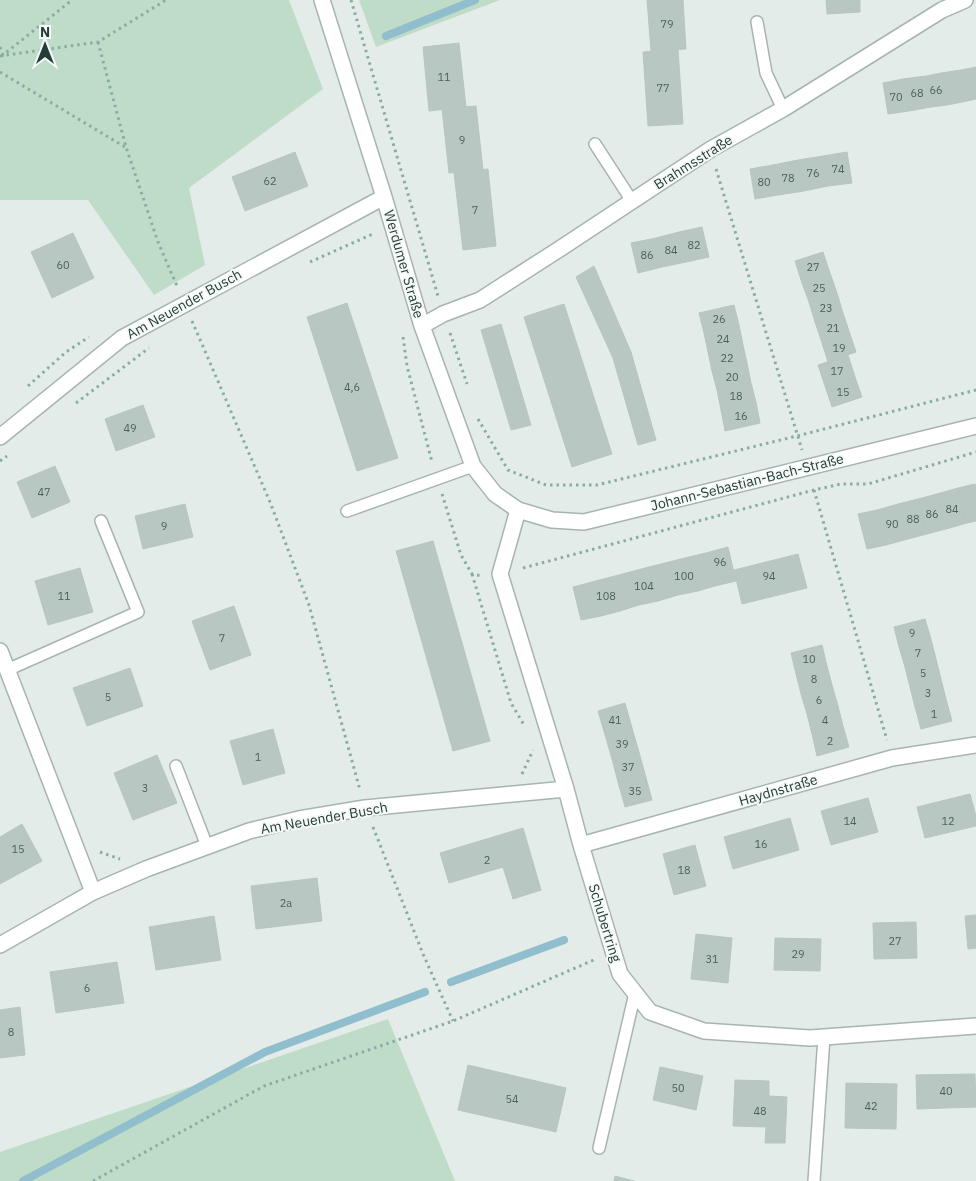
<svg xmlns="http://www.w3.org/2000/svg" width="976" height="1181" font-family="'IBM Plex Sans',sans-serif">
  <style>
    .green { fill: #bfdcc9 }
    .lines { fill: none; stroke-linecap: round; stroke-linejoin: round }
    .stream { stroke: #90becd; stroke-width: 8 }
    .building { fill: #b9c7c3; stroke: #b7c6c1 }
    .service-casing { stroke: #a7b4b0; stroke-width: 14 }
    .minor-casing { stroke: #a7b4b0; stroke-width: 18 }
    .path { stroke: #87ada5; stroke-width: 3; stroke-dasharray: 2.5 4; stroke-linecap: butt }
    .service { stroke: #fff; stroke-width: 11 }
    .minor { stroke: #fff; stroke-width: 15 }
    .labels { text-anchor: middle; stroke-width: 4; stroke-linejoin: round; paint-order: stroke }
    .number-label { font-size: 11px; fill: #4a605b }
    .street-label { font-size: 14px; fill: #253d38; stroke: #f4f9f7 }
  </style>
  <rect width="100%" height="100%" fill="#e4ece9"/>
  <!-- green -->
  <path class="green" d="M0,0H289L323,89L189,188L205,265L154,295L88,200H0Z
    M359,0H500L376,47Z
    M388,1019L455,1181H0V1152Z"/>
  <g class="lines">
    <!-- stream -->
    <path class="stream" d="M386,36L475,0
      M451,982L564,940
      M23,1181L265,1052L425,992"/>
  </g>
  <!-- building -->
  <path class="building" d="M647,0H683L686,49L651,51Z
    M826,0H860V12L827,14Z
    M459,43L466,107L429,111L423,47Z
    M678,49L683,124L648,126L643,52Z
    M976,67V99L967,101L961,70Z
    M961,70L967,101L947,105L941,73Z
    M941,73L947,105L931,107L926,76Z
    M926,76L931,107L909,111L903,79Z
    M903,79L909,111L888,114L883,83Z
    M476,106L483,170L449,173L442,109Z
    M295,152L308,186L245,211L232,177Z
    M847,152L852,183L828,186L823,156Z
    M823,156L828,186L804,191L798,160Z
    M798,160L804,191L778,195L773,165Z
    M773,165L778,195L755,199L750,169Z
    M488,169L496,246L463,250L454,173Z
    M702,227L709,257L686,262L679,232Z
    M679,232L686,262L662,267L656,238Z
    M73,233L94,278L52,298L31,252Z
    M656,238L662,267L638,273L631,243Z
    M823,252L830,273L802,283L795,261Z
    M594,266L631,352L656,440L638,445L613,358L576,277Z
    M830,273L837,293L809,302L802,283Z
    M837,293L843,313L815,322L809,302Z
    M347,303L398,458L357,471L307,317Z
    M564,304L612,454L593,460L545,310Z
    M734,305L739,325L704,333L699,313Z
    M545,310L593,460L572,467L524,317Z
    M843,313L850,334L822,343L815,322Z
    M501,324L531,425L511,430L481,330Z
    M739,325L743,345L708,352L704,333Z
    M850,334L856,352L828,362L822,343Z
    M743,345L747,363L712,371L708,352Z
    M848,355L855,377L825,386L818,365Z
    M747,363L751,383L717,390L712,371Z
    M855,377L862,397L832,407L825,386Z
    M751,383L756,402L721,410L717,390Z
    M756,402L760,423L725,431L721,410Z
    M143,405L155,437L116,451L105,419Z
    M55,466L70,502L32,518L17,482Z
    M975,484L976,488V521L967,523L958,488Z
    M958,488L967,523L946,529L937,494Z
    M937,494L946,529L927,534L918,499Z
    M918,499L927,534L908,539L898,504Z
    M185,504L193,537L143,549L135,516Z
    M898,504L908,539L886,545L877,510Z
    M877,510L886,545L867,549L858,514Z
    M433,541L490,741L453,751L396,551Z
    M728,547L736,581L715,586L706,553Z
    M706,553L715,586L698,591L689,557Z
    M798,554L807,588L742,604L734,570Z
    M689,557L698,591L678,595L669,562Z
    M669,562L678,595L658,601L649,567Z
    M649,567L658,601L639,605L630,572Z
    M80,568L93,612L48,625L35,581Z
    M630,572L639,605L620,611L611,577Z
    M611,577L620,611L601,616L592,582Z
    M592,582L601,616L581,620L573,587Z
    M234,606L251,655L210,670L192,621Z
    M925,619L931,639L899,647L894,627Z
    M931,639L936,659L905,667L899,647Z
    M822,645L827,666L796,674L791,653Z
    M936,659L941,679L910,687L905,667Z
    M827,666L832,685L801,694L796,674Z
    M130,668L143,706L87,726L73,688Z
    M941,679L946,699L915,707L910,687Z
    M832,685L838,706L807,714L801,694Z
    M946,699L952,721L921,729L915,707Z
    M625,703L632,728L605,735L598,711Z
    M838,706L843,726L812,734L807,714Z
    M843,726L849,747L817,756L812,734Z
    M632,728L639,752L612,759L605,735Z
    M273,729L285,773L243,785L230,741Z
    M639,752L645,774L618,782L612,759Z
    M157,755L177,803L133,820L114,773Z
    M645,774L652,800L625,807L618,782Z
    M970,794L976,816V826L925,838L917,807Z
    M868,798L878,832L831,845L821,811Z
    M790,818L799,850L733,869L724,837Z
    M22,824L42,861L0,884V837Z
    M523,828L541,890L513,899L503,867L449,883L440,853Z
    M695,845L706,886L674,895L663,854Z
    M317,878L322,921L256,929L251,886Z
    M976,915V948L968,949L965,916Z
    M214,916L221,960L156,970L149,927Z
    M916,922L917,958L874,959L873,923Z
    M696,934L732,938L728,983L691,979Z
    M775,938L821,939L820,971L774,970Z
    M117,962L124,1003L56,1013L50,972Z
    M20,1007L25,1055L0,1058V1010Z
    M468,1065L566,1088L556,1132L458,1110Z
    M660,1067L703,1076L696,1110L653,1100Z
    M975,1074L976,1107L917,1109L916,1075Z
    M735,1080L769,1081V1096L787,1097L785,1143H765L766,1127L733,1126Z
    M846,1083L897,1084L896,1129L845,1128Z
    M615,1176L634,1181H614Z"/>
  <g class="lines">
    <!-- service casing -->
    <g class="service-casing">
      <path id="service" d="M757,22L766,73L783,109
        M595,144L632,201
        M347,511L473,466
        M7,670L138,612L101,521
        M176,766L207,846
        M599,1148L635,993
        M814,1181L824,1037"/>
    </g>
    <!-- minor casing -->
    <g class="minor-casing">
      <path id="minor" d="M322,0L384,197L422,326L473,466L495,494L518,510L552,520L584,522L976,426
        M422,326L443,314L480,300L558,250L711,149L783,109L942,10L965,0
        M0,437L122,338L384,197
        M518,510L500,574L566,789L581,845L620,974L650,1012L704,1031L810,1038L976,1026
        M0,651L93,892
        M581,845L892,758L976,745
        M0,945L93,892L146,869L249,831L299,819L365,808L566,789"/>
    </g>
    <!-- path -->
    <path class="path" d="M351,0L438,296
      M98,42L126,147L158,242L177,286
      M0,47L3,55L72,0
      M0,56L98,42L166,0
      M0,72L125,147
      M716,169L802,450
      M310,262L375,233
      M192,321L270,502L309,605L360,790
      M450,333L467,384
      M403,337L407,366L432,462
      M28,386L66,352L89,337
      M76,403L149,348
      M478,419L508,470L546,485H597L797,436L976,390
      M0,461L7,456
      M814,490L887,740
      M442,494L461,555L472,574L482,576
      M523,568L814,490L841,484H868L976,452
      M472,574L511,703L524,725
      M522,774L533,750
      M373,827L423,954L453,1021
      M100,852L120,859
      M93,1181L264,1086L453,1021L596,959"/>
    <!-- service -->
    <use href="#service" class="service"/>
    <!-- minor -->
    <use href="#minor" class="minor"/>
  </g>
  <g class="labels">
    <!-- number labels -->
    <g class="number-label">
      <text x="667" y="28">79</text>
      <text x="444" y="81">11</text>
      <text x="663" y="92">77</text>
      <text x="936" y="94">66</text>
      <text x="917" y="97">68</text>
      <text x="896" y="101">70</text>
      <text x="462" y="144">9</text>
      <text x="838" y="173">74</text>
      <text x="813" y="177">76</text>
      <text x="788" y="182">78</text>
      <text x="270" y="185">62</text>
      <text x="764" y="186">80</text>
      <text x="475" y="214">7</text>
      <text x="694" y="249">82</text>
      <text x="671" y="254">84</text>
      <text x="647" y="259">86</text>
      <text x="63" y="269">60</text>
      <text x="813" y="271">27</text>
      <text x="819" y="292">25</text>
      <text x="826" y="312">23</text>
      <text x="719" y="323">26</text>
      <text x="833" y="332">21</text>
      <text x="723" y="343">24</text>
      <text x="839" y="352">19</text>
      <text x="727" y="362">22</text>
      <text x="837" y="375">17</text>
      <text x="732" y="381">20</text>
      <text x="352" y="391">4,6</text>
      <text x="843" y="396">15</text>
      <text x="736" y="400">18</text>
      <text x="741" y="420">16</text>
      <text x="130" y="432">49</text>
      <text x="44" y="496">47</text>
      <text x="952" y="513">84</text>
      <text x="932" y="518">86</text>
      <text x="913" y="523">88</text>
      <text x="892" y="528">90</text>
      <text x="164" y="530">9</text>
      <text x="720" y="566">96</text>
      <text x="684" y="580">100</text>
      <text x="769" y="580">94</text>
      <text x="644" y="590">104</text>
      <text x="64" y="600">11</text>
      <text x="606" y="600">108</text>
      <text x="912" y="637">9</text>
      <text x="222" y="642">7</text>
      <text x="918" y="657">7</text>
      <text x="809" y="663">10</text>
      <text x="923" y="677">5</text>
      <text x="814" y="683">8</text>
      <text x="928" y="697">3</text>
      <text x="108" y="701">5</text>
      <text x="819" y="704">6</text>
      <text x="934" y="718">1</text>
      <text x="615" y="724">41</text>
      <text x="825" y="724">4</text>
      <text x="830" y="745">2</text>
      <text x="622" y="748">39</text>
      <text x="258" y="761">1</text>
      <text x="628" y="771">37</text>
      <text x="145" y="792">3</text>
      <text x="635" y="795">35</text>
      <text x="850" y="825">14</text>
      <text x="948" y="825">12</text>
      <text x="761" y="848">16</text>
      <text x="18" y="853">15</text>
      <text x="487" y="864">2</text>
      <text x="684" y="874">18</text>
      <text x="286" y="907">2a</text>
      <text x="895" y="945">27</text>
      <text x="798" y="958">29</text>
      <text x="712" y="963">31</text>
      <text x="87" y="992">6</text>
      <text x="11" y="1036">8</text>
      <text x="678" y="1092">50</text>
      <text x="946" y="1095">40</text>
      <text x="512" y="1103">54</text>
      <text x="871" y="1110">42</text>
      <text x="760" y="1115">48</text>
    </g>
    <!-- street labels -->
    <g class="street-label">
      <text transform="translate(693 162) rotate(-32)" y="5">Brahmsstraße</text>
      <text transform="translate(404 264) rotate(74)" y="5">Werdumer Straße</text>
      <text transform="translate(184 304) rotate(-29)" y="5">Am Neuender Busch</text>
      <text transform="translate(747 482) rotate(-14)" y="5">Johann-Sebastian-Bach-Straße</text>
      <text transform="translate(778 790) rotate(-16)" y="5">Haydnstraße</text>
      <text transform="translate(324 818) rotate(-10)" y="5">Am Neuender Busch</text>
      <text transform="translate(605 923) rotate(73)" y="5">Schubertring</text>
    </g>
  </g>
  <!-- north arrow -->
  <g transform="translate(45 45)" stroke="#f4f9f7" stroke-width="4" paint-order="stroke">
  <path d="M0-4L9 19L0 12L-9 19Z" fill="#253d38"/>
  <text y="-8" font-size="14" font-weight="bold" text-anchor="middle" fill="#253d38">N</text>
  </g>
</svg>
